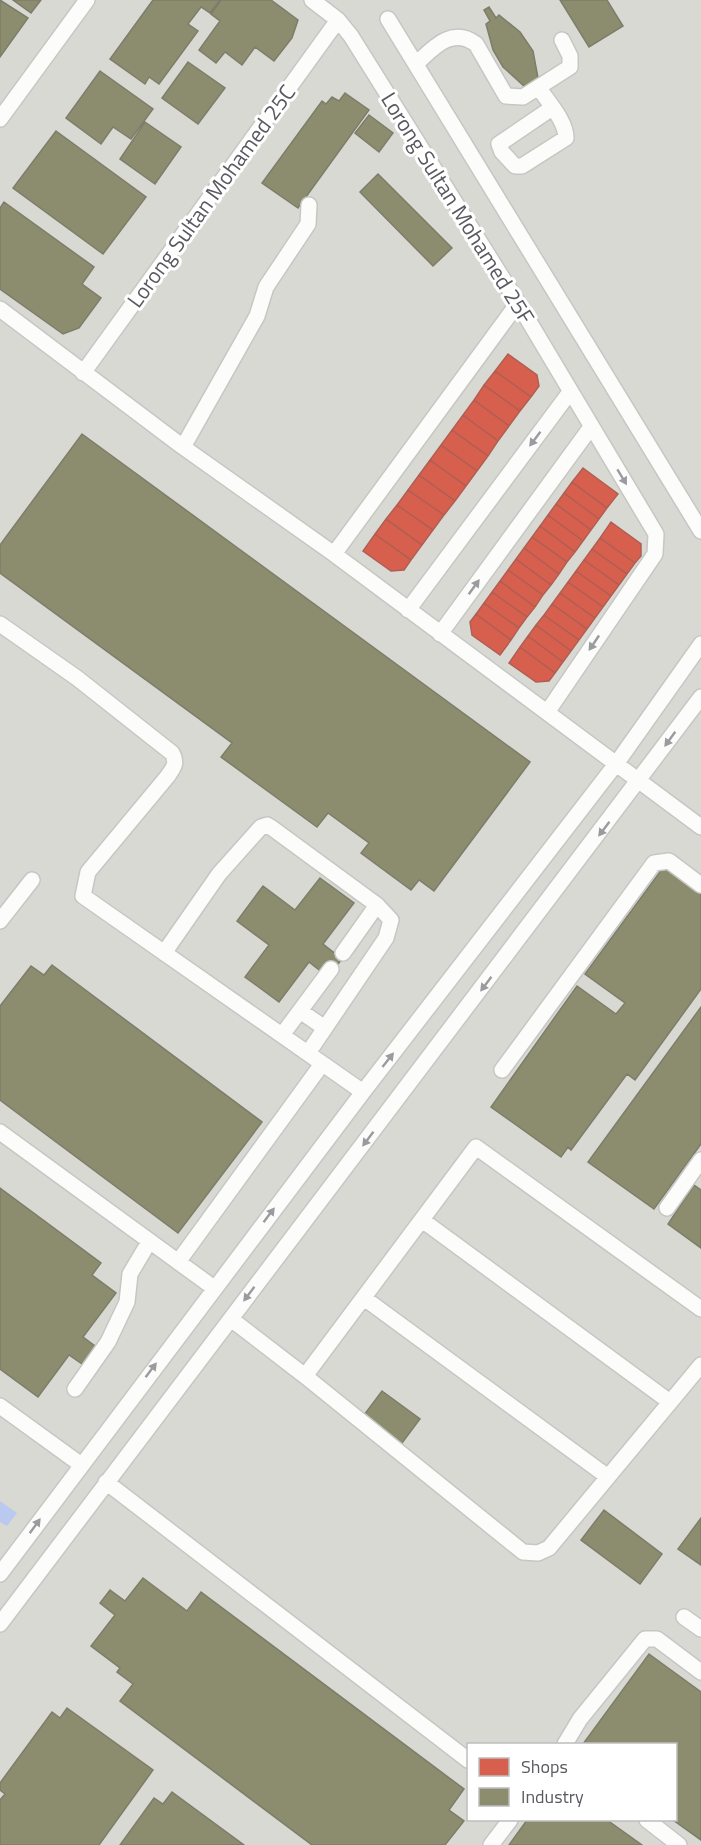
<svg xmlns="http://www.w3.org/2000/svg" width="701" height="1845" font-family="'Titillium Web',sans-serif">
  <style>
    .industrial { fill: #d9d9d4; fill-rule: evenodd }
    .water { fill: #bac9ef }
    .shops { fill: #d6604d; stroke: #b05e53; stroke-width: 1.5 }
    .industry { fill: #8c8c6e; stroke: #7d7d6a; stroke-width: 1.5 }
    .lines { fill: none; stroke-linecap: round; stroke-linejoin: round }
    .minor-casing { stroke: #c6c6c4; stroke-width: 18 }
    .minor { stroke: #fcfcfb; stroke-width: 15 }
    .oneway { fill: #9a9b9e }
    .labels { text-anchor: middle; stroke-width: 6; stroke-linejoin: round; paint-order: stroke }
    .street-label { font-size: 22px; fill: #595a60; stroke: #fff }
  </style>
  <rect width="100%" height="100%" fill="#e8e8e2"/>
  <!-- industrial -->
  <path class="industrial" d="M0,0H701V1845H0ZM468,1744H676V1820H468Z"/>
  <!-- water -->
  <path class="water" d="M0,1501L17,1513L7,1526L0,1522Z"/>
  <!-- shops -->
  <path class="shops" d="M508,354L537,375L539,386L531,397L495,371Z
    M495,371L531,397L520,411L484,385Z
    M484,385L520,411L509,426L474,400Z
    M474,400L509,426L498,441L463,415Z
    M463,415L498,441L488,456L452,430Z
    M452,430L488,456L477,471L441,445Z
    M441,445L477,471L466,486L430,460Z
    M430,460L466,486L455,501L419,475Z
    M583,468L618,494L607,508L572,482Z
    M419,475L455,501L444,515L408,490Z
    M572,482L607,508L599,519L564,493Z
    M408,490L444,515L433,530L397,505Z
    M564,493L599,519L591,530L556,504Z
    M556,504L591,530L583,541L548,515Z
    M397,505L433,530L422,545L386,519Z
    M548,515L583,541L575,552L540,526Z
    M386,519L422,545L411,560L375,534Z
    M611,522L641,544V556L635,563L600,538Z
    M540,526L575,552L567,562L532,537Z
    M375,534L411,560L404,570L391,571L363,551Z
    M532,537L567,562L559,574L524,548Z
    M600,538L635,563L627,574L592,549Z
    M524,548L559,574L551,585L516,559Z
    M592,549L627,574L619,585L584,560Z
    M516,559L551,585L543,595L508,570Z
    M584,560L619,585L611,596L576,571Z
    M508,570L543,595L535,607L500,581Z
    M576,571L611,596L603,607L568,582Z
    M500,581L535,607L527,617L492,592Z
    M568,582L603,607L595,618L560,593Z
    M492,592L527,617L519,628L484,603Z
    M560,593L595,618L587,629L552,604Z
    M484,603L519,628L511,640L476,614Z
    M552,604L587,629L579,640L544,615Z
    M476,614L511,640L500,655L472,635L470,622Z
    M544,615L579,640L571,651L536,625Z
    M536,625L571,651L563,662L528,636Z
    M528,636L563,662L555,673L520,647Z
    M520,647L555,673L549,681L536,682L509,663Z"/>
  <!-- industry -->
  <path class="industry" d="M0,0L28,18L0,57Z
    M13,0H41L31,13Z
    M153,0H220L210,13L201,7L188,24L198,31L159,84L149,77L145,84L110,59Z
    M221,0H271L298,20L292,38L274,61L255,47L242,65L225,52L216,63L199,50L220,21L211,14Z
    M560,0H607L623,26L589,47Z
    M489,7L496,18L499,15L520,32L533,51L538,78L535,80L538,84L533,88L530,83L524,86L503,67L493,50L486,24L490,21L484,10Z
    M188,62L225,88L198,124L162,98Z
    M100,71L153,109L131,139L113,127L101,144L66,118Z
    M345,93L369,110L298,208L262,183L322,101L326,104L332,97L339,101Z
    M369,115L393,133L379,152L355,133Z
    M145,122L181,147L155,184L120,159Z
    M56,131L146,197L103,254L13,188Z
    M378,174L452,248L433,266L360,192Z
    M4,202L94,267L82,284L101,298L79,328L63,334L0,289V208Z
    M82,434L530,762L434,891L419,880L411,890L361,853L369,843L328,813L317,827L221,757L232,743L0,573V545Z
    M665,865L701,891V989L635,1080L627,1074L571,1150L568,1147L561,1157L491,1107L577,986L616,1014L625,1003L585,974Z
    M320,878L354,903L323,944L342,959L328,977L309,962L279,1002L245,977L269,945L237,921L263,886L295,910Z
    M52,965L262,1122L178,1233L0,1100V1006L31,966L44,975Z
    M701,1007V1144L654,1209L588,1162Z
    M694,1185L701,1190V1248L668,1224Z
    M0,1188L101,1263L92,1275L116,1293L83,1337L95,1346L82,1364L69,1355L38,1397L0,1369Z
    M382,1391L420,1419L399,1447L361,1419Z
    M604,1510L662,1554L640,1584L581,1540Z
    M701,1518V1565L678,1549Z
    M143,1578L187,1611L201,1592L464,1789L449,1810L464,1821L445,1845H312L120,1701L133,1684L117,1672L120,1668L91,1646L115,1615L100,1603L110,1590L125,1601Z
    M649,1654L701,1692V1840L673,1820H676V1744H583Z
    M67,1708L153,1770L99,1845H0V1800L5,1794L0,1790V1783L52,1712L60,1718Z
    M172,1792L244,1845H120L154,1798L163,1804Z
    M527,1820H607L642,1845H509Z"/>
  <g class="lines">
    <!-- minor casing -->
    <g class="minor-casing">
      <path id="minor" d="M312,0L338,20L351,36L518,303L656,534L655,554L548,711
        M388,19L701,531
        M416,64C433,48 452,26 476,44L506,96L523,97L570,67V56L562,40
        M539,88C548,102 566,121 566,138L522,166H515L502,152L499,144L552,108
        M0,119L87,0
        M0,309L183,447L334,554L701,827
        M83,373L338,20
        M183,447L257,316L266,287L308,224L309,205
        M334,554L518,303
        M408,610L570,392
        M0,624L77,678L172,753C178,764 173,768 167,777L88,872L83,896L363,1092
        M440,634L591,427
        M0,921L32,880
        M164,953L219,874L261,827L267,825L272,828L377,905L391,920L386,938L308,1053
        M343,953L377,905
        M300,1011L325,1028
        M282,1035L331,969
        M502,1070L654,863L669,861L701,885
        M0,1132L214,1288
        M667,1208L701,1160
        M422,1220L670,1402
        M178,1262L322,1064
        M364,1298L608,1477
        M231,1319L305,1376L476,1147L701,1309
        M305,1376L523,1552L538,1553L549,1548L701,1365
        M75,1389L108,1342L127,1302L130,1274L149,1242
        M0,1406L80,1464
        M106,1482L468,1760
        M0,1574L363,1092L616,764L701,644
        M684,1617L701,1629
        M0,1624L701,697
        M565,1744L580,1719L645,1639H657L701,1672
        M647,1820L679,1845
        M491,1845L510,1820"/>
    </g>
    <!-- minor -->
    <use href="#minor" class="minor"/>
  </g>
  <!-- one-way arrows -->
  <defs><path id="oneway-solid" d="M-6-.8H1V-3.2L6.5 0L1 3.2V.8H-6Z" transform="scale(1.5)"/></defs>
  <g class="oneway">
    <use href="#oneway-solid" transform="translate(535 439) rotate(127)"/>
    <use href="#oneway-solid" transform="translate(622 477) rotate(59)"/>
    <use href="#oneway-solid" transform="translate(474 587) rotate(-54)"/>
    <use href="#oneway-solid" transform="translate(594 643) rotate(124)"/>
    <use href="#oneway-solid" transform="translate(670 739) rotate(126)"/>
    <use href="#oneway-solid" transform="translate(604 829) rotate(127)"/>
    <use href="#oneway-solid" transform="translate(486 984) rotate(127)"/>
    <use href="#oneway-solid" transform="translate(388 1060) rotate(-52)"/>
    <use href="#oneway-solid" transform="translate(368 1139) rotate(127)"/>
    <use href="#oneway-solid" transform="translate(269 1215) rotate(-53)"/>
    <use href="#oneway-solid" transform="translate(249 1294) rotate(127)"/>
    <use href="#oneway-solid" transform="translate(151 1370) rotate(-53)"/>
    <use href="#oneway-solid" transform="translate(35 1526) rotate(-54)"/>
  </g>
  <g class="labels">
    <!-- street labels -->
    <g class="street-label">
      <text transform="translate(211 196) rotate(-54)" y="8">Lorong Sultan Mohamed 25C</text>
      <text transform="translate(458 208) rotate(58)" y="8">Lorong Sultan Mohamed 25F</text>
    </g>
  </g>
  <!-- legend -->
  <rect x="467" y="1743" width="210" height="78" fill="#ffffff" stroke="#bdbdbf" stroke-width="1.5"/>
  <rect x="479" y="1758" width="30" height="18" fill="#d6604d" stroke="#bdbdbf" stroke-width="1.5"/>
  <text x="521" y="1773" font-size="18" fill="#595a60">Shops</text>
  <rect x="479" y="1788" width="30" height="18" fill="#8c8c6e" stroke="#bdbdbf" stroke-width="1.5"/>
  <text x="521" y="1803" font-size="18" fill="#595a60">Industry</text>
</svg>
